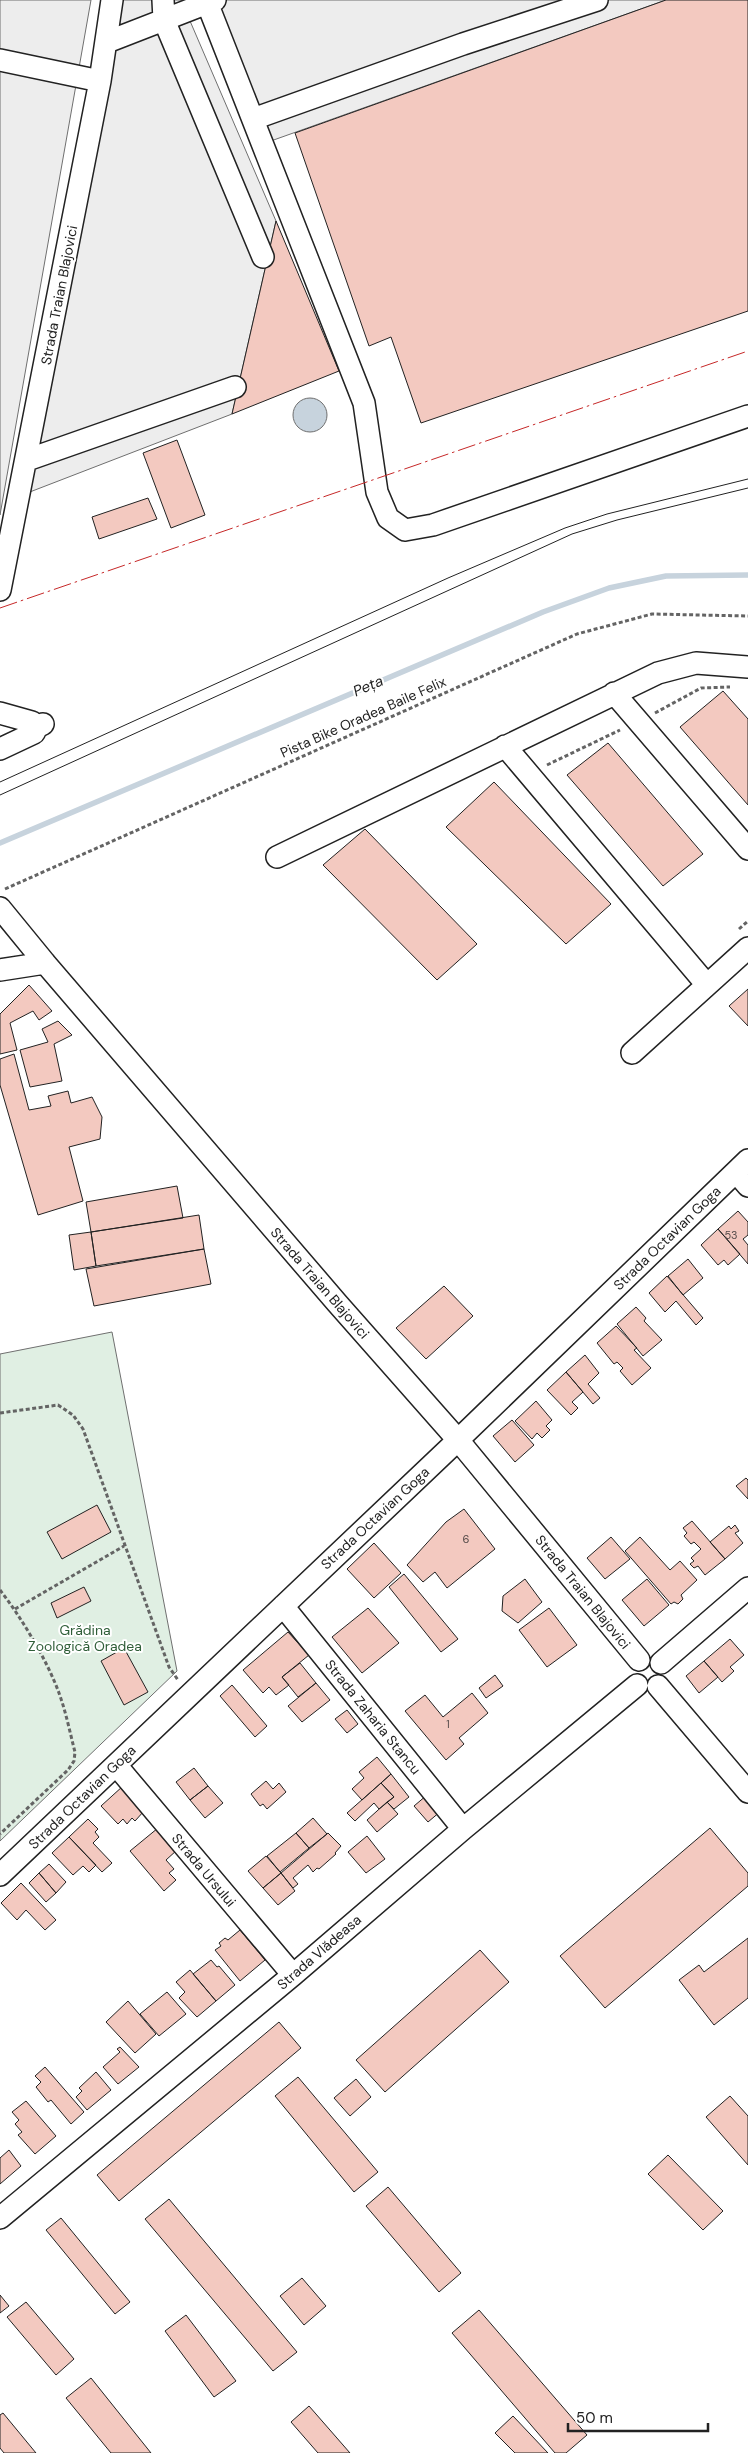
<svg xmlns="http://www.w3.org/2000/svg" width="748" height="2453" font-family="'DM Sans',sans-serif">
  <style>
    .green { fill: #e0efe3; stroke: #6f6f6f }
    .parking { fill: #ededed; stroke: #6f6f6f }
    .water { fill: #c7d3dd; stroke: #6f6f6f }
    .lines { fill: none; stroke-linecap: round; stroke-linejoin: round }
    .stream { stroke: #c7d3dd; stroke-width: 5.5 }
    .building { fill: #f3c9c0; stroke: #222 }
    .minor-casing { stroke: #222; stroke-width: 24 }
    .path { stroke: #646464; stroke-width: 3; stroke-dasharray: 4 2.5; stroke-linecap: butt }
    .minor { stroke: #fff; stroke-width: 21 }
    .tram { stroke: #222; stroke-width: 1 }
    .power { stroke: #c62828; stroke-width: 1; stroke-dasharray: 18 4 2.5 4; stroke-linecap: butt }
    .labels { text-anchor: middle; stroke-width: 4; stroke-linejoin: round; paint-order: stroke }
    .number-label { font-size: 11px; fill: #564c4a }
    .street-label { font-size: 14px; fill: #222; stroke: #fff }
    .park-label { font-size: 14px; fill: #2f5e38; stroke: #fff }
    .water-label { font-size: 15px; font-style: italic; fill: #222; stroke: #fff }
  </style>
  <rect width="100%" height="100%" fill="#fff"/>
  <!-- green -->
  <path class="green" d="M112,1332L177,1671L0,1841V1354Z"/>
  <!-- parking -->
  <path class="parking" d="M0,0H91L0,515Z
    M118,0H181L276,221L232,414L22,495Z
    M215,0H666L254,147Z"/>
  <!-- water -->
  <path class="water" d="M293 415a17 17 0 1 1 34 0a17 17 0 1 1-34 0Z"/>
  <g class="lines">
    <!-- stream -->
    <path class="stream" d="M0,843L543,612L609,588L666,576L748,575"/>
  </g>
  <!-- building -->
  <path class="building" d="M666,0H748V311L421,423L391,337L369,346L295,133Z
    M276,221L339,371L232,414Z
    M177,440L205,515L171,528L143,453Z
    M148,498L157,519L99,539L92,517Z
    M723,691L748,719V805L680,727Z
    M608,743L703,854L663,886L567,775Z
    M494,782L611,904L566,944L446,827Z
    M365,829L477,944L437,980L323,865Z
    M29,985L52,1011L39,1020L33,1011L10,1023L17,1050L0,1054V1014Z
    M748,989V1026L729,1006Z
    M58,1021L72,1035L54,1044L62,1081L30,1087L20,1050L48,1042L42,1029Z
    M14,1054L29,1110L51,1106L48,1096L68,1091L71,1103L92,1097L102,1117L100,1139L69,1147L83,1201L38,1215L0,1085V1059Z
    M177,1186L183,1218L91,1232L86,1202Z
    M738,1211L748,1222V1235L743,1239L748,1245V1264L718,1229Z
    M199,1215L204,1249L96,1266L91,1232Z
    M718,1229L740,1254L728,1265L724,1260L718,1265L701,1245Z
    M91,1232L96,1266L74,1270L69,1235Z
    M204,1249L211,1284L94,1306L86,1269Z
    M688,1259L703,1278L683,1295L668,1276Z
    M667,1276L703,1318L696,1325L676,1301L665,1312L649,1293Z
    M444,1286L473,1316L426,1359L396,1328Z
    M636,1307L646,1318L644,1321L662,1340L643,1356L617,1324Z
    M616,1326L637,1348L634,1350L651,1368L632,1385L620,1371L623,1368L617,1362L614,1364L597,1343Z
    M585,1355L599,1373L588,1384L600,1398L593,1404L566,1372Z
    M566,1372L583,1392L572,1402L578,1408L571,1415L547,1390Z
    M536,1401L552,1420L546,1426L550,1430L542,1438L537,1433L532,1439L515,1421Z
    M512,1420L534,1445L515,1462L493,1436Z
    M746,1478L748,1480V1499L736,1486Z
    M97,1505L111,1532L62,1559L47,1532Z
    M464,1509L495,1549L447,1588L435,1572L423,1582L407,1565L446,1522Z
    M692,1521L725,1559L705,1575L698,1566L694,1568L690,1564L694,1561L691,1558L701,1549L694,1542L691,1544L684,1536L687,1533L683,1528Z
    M735,1525L739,1531L735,1533L743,1543L725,1559L710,1542L729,1526L731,1529Z
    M611,1537L630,1559L605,1579L587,1558Z
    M640,1537L670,1570L680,1561L697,1580L681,1595L683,1599L678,1604L674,1602L671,1604L625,1551Z
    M374,1543L401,1573L374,1598L347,1569Z
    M404,1574L458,1639L441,1652L389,1587Z
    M525,1579L542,1602L518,1623L502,1611L503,1596Z
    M647,1579L669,1605L644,1626L622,1600Z
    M84,1587L91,1601L57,1618L51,1603Z
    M368,1608L399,1643L362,1673L332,1637Z
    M549,1608L577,1645L547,1667L519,1630Z
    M288,1632L309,1655L282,1677L289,1685L276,1695L269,1687L263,1693L243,1670Z
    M730,1639L744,1655L730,1667L734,1671L722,1682L704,1661Z
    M124,1648L148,1692L124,1705L101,1661Z
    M704,1661L718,1677L699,1693L686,1676Z
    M300,1663L316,1683L298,1697L282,1677Z
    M495,1675L503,1686L486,1698L479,1688Z
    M316,1683L330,1700L302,1722L288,1706Z
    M232,1685L267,1726L255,1737L220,1696Z
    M472,1693L488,1713L459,1738L464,1744L446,1760L405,1711L425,1695L443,1717Z
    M347,1710L358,1724L347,1733L335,1719Z
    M377,1757L391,1774L362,1800L352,1789L364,1778L359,1772Z
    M194,1768L208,1786L190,1800L176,1782Z
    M391,1774L409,1797L394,1809L387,1802L394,1797L381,1783Z
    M266,1781L273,1789L279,1783L286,1792L267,1809L263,1804L260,1806L251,1794Z
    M381,1783L394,1797L379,1809L374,1803L355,1821L347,1813Z
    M123,1786L144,1811L135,1821L132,1818L127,1824L123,1819L118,1824L101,1806Z
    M208,1786L223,1803L205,1818L190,1800Z
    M427,1795L441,1811L428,1822L414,1806Z
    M387,1802L398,1814L377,1832L367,1820Z
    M313,1818L327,1834L309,1848L296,1833Z
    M88,1819L98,1829L95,1832L99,1837L93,1843L112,1863L102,1872L69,1837Z
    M158,1828L177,1850L166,1860L174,1869L169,1873L176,1880L164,1891L130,1851Z
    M710,1828L748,1873V1886L605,2008L560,1956Z
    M296,1833L309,1848L280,1872L267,1856Z
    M328,1833L341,1846L335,1853L336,1854L319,1869L317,1868L313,1872L308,1865L293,1878L298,1884L293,1888L281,1873Z
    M367,1836L385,1859L366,1873L348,1852Z
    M69,1837L96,1865L89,1872L83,1866L73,1875L52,1853Z
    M266,1856L281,1873L263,1888L248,1871Z
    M49,1864L66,1882L56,1893L39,1873Z
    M39,1873L56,1893L46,1902L29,1883Z
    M281,1873L295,1891L278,1905L263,1888Z
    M21,1883L56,1920L45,1930L26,1910L17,1920L1,1903Z
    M240,1930L265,1960L240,1981L215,1950L221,1946L219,1943L225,1938L228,1940Z
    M748,1938V1998L714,2025L679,1980L699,1965L704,1972Z
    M480,1950L509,1982L385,2092L356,2060Z
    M211,1960L217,1967L219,1966L235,1985L216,2001L193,1974Z
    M190,1970L216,2001L197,2017L179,1998L185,1992L176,1982Z
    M167,1992L186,2014L159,2036L140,2014Z
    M128,2001L156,2034L135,2053L106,2022Z
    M279,2022L301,2048L119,2201L97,2175Z
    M120,2047L139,2067L118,2084L103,2067L120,2052L117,2049Z
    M45,2067L84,2112L71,2124L51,2100L48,2102L36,2087L41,2082L35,2076Z
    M96,2072L111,2090L87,2110L76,2097L82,2091L79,2088Z
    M298,2077L378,2172L354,2192L275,2096Z
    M356,2079L371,2097L350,2116L334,2098Z
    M730,2096L748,2116V2165L706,2117Z
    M26,2101L56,2136L35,2154L18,2135L22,2132L15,2124L19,2120L12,2112Z
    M9,2150L21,2166L0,2184V2158Z
    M668,2155L723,2211L703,2230L648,2174Z
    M388,2187L461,2273L439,2292L366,2206Z
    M169,2199L297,2352L273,2371L145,2219Z
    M61,2218L130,2302L115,2314L46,2230Z
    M302,2278L326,2306L304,2325L280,2296Z
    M0,2295L9,2306L0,2313Z
    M26,2302L74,2359L56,2375L7,2317Z
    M479,2310L587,2435L566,2453H555L452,2333Z
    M186,2315L236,2381L214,2397L165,2331Z
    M91,2378L151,2453H111L66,2398Z
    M309,2406L350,2453H318L291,2422Z
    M3,2413L36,2453H4L0,2448V2415Z
    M513,2416L548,2453H515L495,2433Z"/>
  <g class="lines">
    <!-- minor casing -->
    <g class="minor-casing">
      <path id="minor" d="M163,0L164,20L263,257
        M206,0L364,403L377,492L388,518L405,530L433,525L748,416
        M107,42L215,0
        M0,60L100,81
        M253,119L463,44L597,0
        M27,460L235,387
        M0,590L100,81L112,0
        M614,693L748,849
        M0,713L32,722L37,727
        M505,746L707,985
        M0,749L34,733L37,727L43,724
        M277,857L658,673L696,663L748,667
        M0,908L45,963L337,1303L458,1440L639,1660
        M0,970L45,963
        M632,1053L748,948
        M736,1172L748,1186
        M283,1606L463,1829
        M661,1663L748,1588
        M658,1686L748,1792
        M116,1765L293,1975
        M0,1875L458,1440L748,1160
        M0,2218L293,1975L463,1829L637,1685"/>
    </g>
    <!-- path -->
    <path class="path" d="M655,713L701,688L730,687
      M547,765L620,730
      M5,889L577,634L652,614L748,616
      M739,929L748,921
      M0,1413L58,1405L73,1415L83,1429L169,1667L178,1680
      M0,1590C21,1617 47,1660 59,1693C66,1712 70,1733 75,1752L74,1761L68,1770L0,1834
      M15,1609L124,1546"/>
    <!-- minor -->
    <use href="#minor" class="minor"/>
    <!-- tram -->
    <path class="tram" d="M0,782L448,578L565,528L607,514L748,479
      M0,795L572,534L617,520L748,488"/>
    <!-- power -->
    <path class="power" d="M0,608L748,351"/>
  </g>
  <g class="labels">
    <!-- number labels -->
    <g class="number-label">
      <text x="731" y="1239">53</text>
      <text x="466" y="1543">6</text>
      <text x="448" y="1728">1</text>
    </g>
    <!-- street labels -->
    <g class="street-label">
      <text transform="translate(59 295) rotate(-79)" y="5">Strada Traian Blajovici</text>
      <text transform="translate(363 717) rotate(-24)" y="5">Pista Bike Oradea Baile Felix</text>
      <text transform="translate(667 1238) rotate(-44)" y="5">Strada Octavian Goga</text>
      <text transform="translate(320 1283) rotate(49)" y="5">Strada Traian Blajovici</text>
      <text transform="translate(375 1518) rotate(-43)" y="5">Strada Octavian Goga</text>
      <text transform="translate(583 1592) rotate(51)" y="5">Strada Traian Blajovici</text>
      <text transform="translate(373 1717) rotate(51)" y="5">Strada Zaharia Stancu</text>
      <text transform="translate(82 1797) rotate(-44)" y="5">Strada Octavian Goga</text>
      <text transform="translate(204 1870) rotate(50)" y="5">Strada Ursului</text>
      <text transform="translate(319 1952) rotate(-41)" y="5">Strada Vlădeasa</text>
    </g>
    <!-- park labels -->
    <g class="park-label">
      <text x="85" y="1635">Grădina<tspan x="85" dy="16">Zoologică Oradea</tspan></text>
    </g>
    <!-- water labels -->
    <g class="water-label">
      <text transform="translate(368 686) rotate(-23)" y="5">Peța</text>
    </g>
  </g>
  <!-- scale -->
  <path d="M568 2423v8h140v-8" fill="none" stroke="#222222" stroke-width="2.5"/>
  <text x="576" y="2423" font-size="15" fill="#222222" stroke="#ffffff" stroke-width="4" paint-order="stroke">50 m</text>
</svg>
